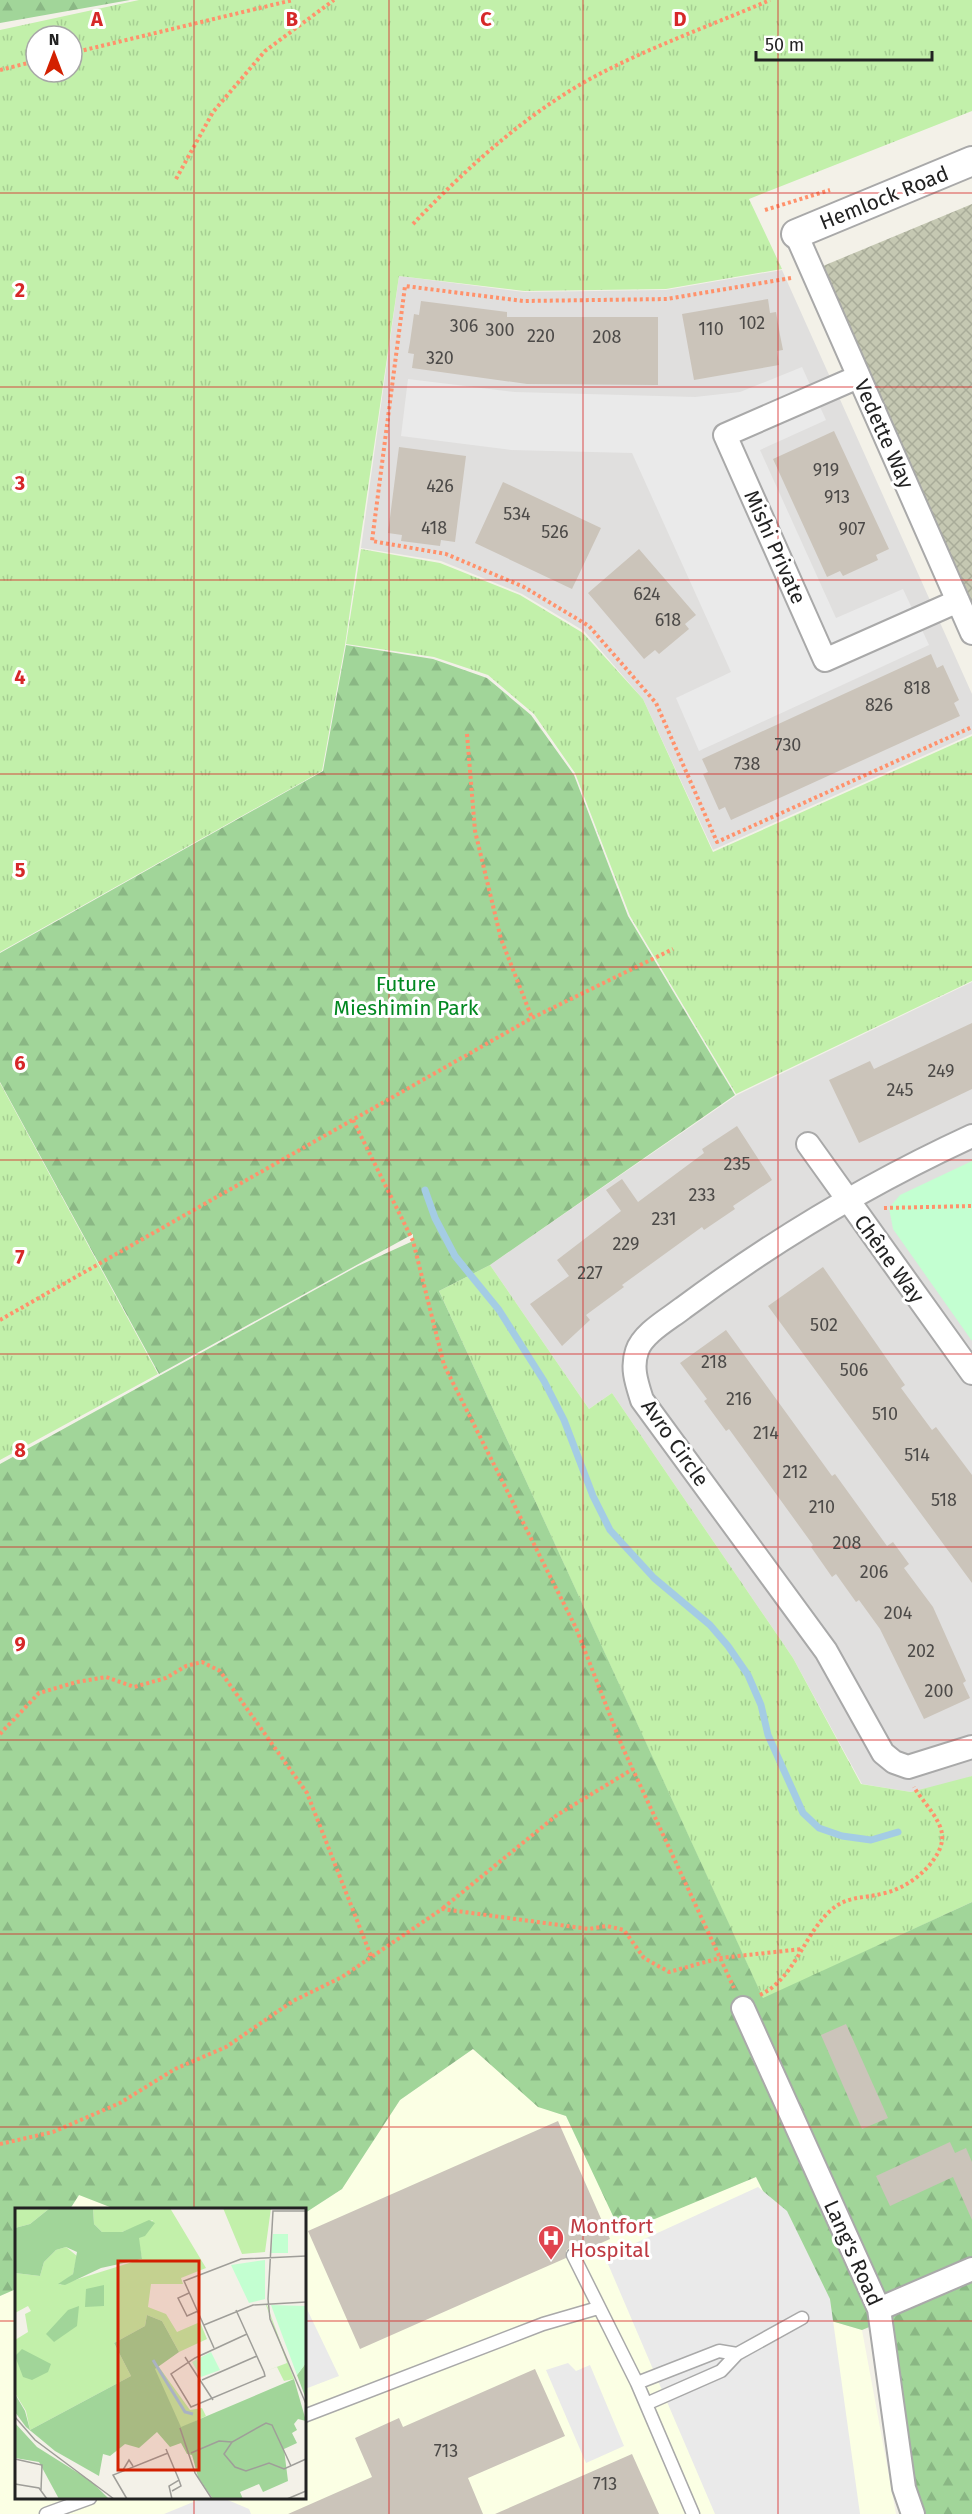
<svg xmlns="http://www.w3.org/2000/svg" width="972" height="2514" font-family="'Fira Sans',sans-serif">
  <style>
    .residential { fill: #e0dfde }
    .education { fill: #fbffe4 }
    .construction { fill: url(#construction-cross-hatch) }
    .grass { fill: url(#grass-tufts); fill-rule: evenodd }
    .forest { fill: url(#forest-firs) }
    .park { fill: #c3ffd1 }
    .parking { fill: #eaeaea }
    .lines { fill: none; stroke-linecap: round; stroke-linejoin: round }
    .stream { stroke: #a4cce4; stroke-width: 7 }
    .building { fill: #cbc4ba }
    .service-casing { stroke: #a9a9a9; stroke-width: 15 }
    .minor-casing { stroke: #a9a9a9; stroke-width: 26 }
    .tertiary-casing { stroke: #a9a9a9; stroke-width: 32 }
    .path { stroke: #ff926c; stroke-width: 4; stroke-dasharray: 3 3; stroke-linecap: butt }
    .service { stroke: #fff; stroke-width: 12 }
    .minor { stroke: #fff; stroke-width: 22 }
    .tertiary { stroke: #fff; stroke-width: 28 }
    .grid { fill: none; stroke: #d62828; stroke-width: 1.5; stroke-opacity: 0.55 }
    .labels { text-anchor: middle; stroke-width: 6; stroke-linejoin: round; paint-order: stroke }
    .number-label { font-size: 18px; fill: #4c4a48 }
    .street-label { font-size: 21px; fill: #222; stroke: #fff }
    .park-label { font-size: 21px; fill: #028821; stroke: #fff }
    .health-label { font-size: 21px; fill: #be3a42; stroke: #fff; text-anchor: start }
    .inset-river { fill: none; stroke: #a4cce4; stroke-width: 3 }
    .inset-road { fill: none; stroke: #9f9e99; stroke-width: 1.5 }
    .view { fill: #d32000; fill-opacity: 0.15; stroke: #d32000; stroke-width: 3 }
    .inset-edge { fill: none; stroke: #222; stroke-width: 3 }
    .grid-label { font-size: 20px; text-anchor: middle; font-weight: bold; fill: #d62828; stroke: #fff; stroke-width: 6; stroke-linejoin: round; paint-order: stroke }
  </style>
  <defs>
    <pattern id="construction-cross-hatch" width="8" height="8" patternUnits="userSpaceOnUse" patternTransform="scale(1.5)"><rect width="8" height="8" fill="#c5c8b2"/><path d="M0 0l8 8M0 8l8-8" fill="none" stroke="#a9ac99"/></pattern>
    <pattern id="grass-tufts" width="24" height="20" patternUnits="userSpaceOnUse" patternTransform="scale(1.5)"><rect width="24" height="20" fill="#c2f0aa"/><path d="M3 7l-1-3M5 7V3M7 7l1-3M15 17l-1-3M17 17v-4M19 17l1-3" fill="none" stroke="#a6ce92"/></pattern>
    <pattern id="forest-firs" width="22" height="20" patternUnits="userSpaceOnUse" patternTransform="scale(1.5)"><rect width="22" height="20" fill="#a1d599"/><path d="M5 1l3.5 6h-7zM16 11l3.5 6h-7z" fill="#8ab784"/></pattern>
  </defs>
  <rect width="100%" height="100%" fill="#f3f1e8"/>
  <!-- residential -->
  <path class="residential" d="M782,270L972,694V734L713,850L643,699L584,631L522,594L441,561L361,548L399,276L524,292L666,290Z
    M972,982V1776L940,1788L911,1792L862,1784L793,1658L612,1393L589,1409L490,1265L737,1095Z"/>
  <!-- education -->
  <path class="education" d="M473,2049L538,2106L566,2116L621,2232L756,2177L828,2320L862,2330L896,2514H0V2296L16,2289V2498H304L305,2213L342,2189L400,2100Z
    M79,2194L115,2209L70,2210Z"/>
  <!-- construction -->
  <path class="construction" d="M972,204V604L823,266Z"/>
  <!-- grass -->
  <path class="grass" d="M139,0H972V111L749,199L782,269L666,289L524,291L399,276L345,645L322,771L0,952V30ZM36,36H72V72H36Z
    M361,549L440,563L520,595L583,633L643,699L713,852L972,736V981L736,1094L630,916L575,773L534,714L488,675L434,657L346,644Z
    M0,1083L158,1374L0,1460Z
    M490,1265L589,1409L612,1393L793,1658L861,1784L911,1792L972,1776V1902L763,1999L439,1291Z"/>
  <!-- forest -->
  <path class="forest" d="M0,0H130L0,23Z
    M346,645L433,659L487,678L531,715L574,775L628,916L735,1095L490,1265L439,1291L763,1998L972,1902V2514H922L911,2487L889,2319L862,2330L828,2320L756,2177L621,2233L566,2116L538,2107L473,2049L400,2100L342,2189L305,2213L304,2210L115,2209L79,2195L70,2209L16,2210V2289L0,2296V1464L358,1266L413,1241V1234L159,1374L0,1082V953L323,771Z"/>
  <!-- park -->
  <path class="park" d="M972,1161V1341L893,1229L889,1208L900,1195Z"/>
  <!-- parking -->
  <path class="parking" d="M802,367L826,420L760,450L836,618L903,589L929,645L699,751L676,698L731,672L632,453L511,450L401,436L408,379L515,392L695,397L740,392Z
    M758,2187L787,2211L830,2299L860,2514H715L605,2257Z
    M305,2305L339,2376L305,2389H304Z
    M568,2363L576,2371L590,2365L624,2446L586,2463L546,2370Z
    M203,2498H223L249,2509L251,2514H164Z"/>
  <g class="lines">
    <!-- stream -->
    <path class="stream" d="M425,1190L435,1218L455,1256L499,1310L544,1381L564,1420L593,1496L610,1530L654,1578L710,1625L728,1646L748,1675L761,1705L768,1735L803,1813L819,1828L842,1836L871,1840L898,1832"/>
  </g>
  <!-- building -->
  <path class="building" d="M768,299L770,313L776,312L780,335L783,350L777,351L779,365L694,380L682,314Z
    M421,301L507,312V317H658V385L527,384L412,368L414,354L408,353L410,342L414,314L419,315Z
    M834,431L889,549L876,555L878,560L843,576L840,571L827,577L773,459Z
    M399,447L466,456L455,542L441,540L440,546L401,541L402,535L388,533Z
    M503,482L601,528L572,589L475,543Z
    M639,549L696,615L685,624L689,629L659,654L655,650L644,659L588,593Z
    M931,654L937,668L943,665L959,700L954,703L960,716L731,820L725,807L719,810L703,774L708,772L702,759Z
    M972,1023V1089L859,1143L829,1080L870,1061L874,1069Z
    M737,1126L772,1180L733,1206L735,1209L704,1230L702,1227L622,1285L624,1287L586,1315L590,1320L562,1346L530,1304L569,1276L557,1260L621,1211L606,1190L622,1179L638,1202L704,1153L702,1149Z
    M823,1267L905,1385L901,1388L932,1430L936,1427L972,1475V1583L768,1306Z
    M726,1330L832,1476L835,1474L887,1546L893,1542L909,1564L904,1568L933,1607L966,1681L963,1683L970,1698L924,1719L880,1629L859,1600L856,1602L836,1574L832,1577L811,1547L813,1545L729,1429L726,1431L704,1401L707,1399L680,1363Z
    M846,2024L888,2118L862,2129L821,2035Z
    M558,2121L610,2239L581,2252L577,2248L570,2247L566,2251V2258L360,2349L308,2231Z
    M950,2142L955,2153L966,2148L972,2162V2220L953,2177L890,2206L876,2176Z
    M535,2369L565,2436L468,2478L483,2514H288L372,2477L355,2438L399,2418L403,2427Z
    M632,2454L659,2514H495Z"/>
  <g class="lines">
    <!-- service casing -->
    <g class="service-casing">
      <path id="service" d="M573,2255L637,2383L693,2514
        M637,2383L719,2351L737,2354
        M646,2404L721,2371L737,2354L802,2318
        M304,2416L543,2324L598,2308
        M46,2514L90,2498"/>
    </g>
    <!-- minor casing -->
    <g class="minor-casing">
      <path id="minor" d="M796,234L972,633
        M858,377L725,435L825,660L958,601
        M972,1136C870,1183 773,1241 683,1308C669,1319 643,1333 637,1351C631,1368 637,1384 642,1400L826,1651L883,1753L894,1762L908,1767L972,1747
        M808,1144L972,1373
        M743,2008L879,2309L904,2488L913,2514
        M879,2309L972,2269"/>
    </g>
    <!-- tertiary casing -->
    <g class="tertiary-casing">
      <path id="tertiary" d="M796,234L972,161"/>
    </g>
    <!-- path -->
    <path class="path" d="M72,53L293,0
      M0,70L36,61
      M176,179L213,112L265,51L334,0
      M765,210L830,190
      M413,224C465,170 523,116 590,79C647,48 710,26 770,0
      M791,278L667,299L523,301L405,286L372,541L446,554L524,587L589,626L656,703L717,842L972,727
      M467,734L475,831L501,939L532,1018
      M353,1120L413,1241L444,1365L576,1628L622,1746L734,1988
      M884,1208L972,1206
      M0,1320L532,1018L673,949
      M0,1734L39,1693L77,1682L106,1677L134,1687L166,1678L186,1666L202,1662L220,1671L307,1793L371,1956
      M443,1908L557,1815L633,1769
      M760,1995C795,1978 803,1936 830,1911C847,1895 864,1899 885,1893C905,1888 925,1874 936,1856C940,1850 943,1842 942,1834C940,1818 922,1801 914,1787
      M0,2144L53,2132L120,2103L175,2069L226,2047L293,2001L342,1977L442,1909L589,1929L607,1926L624,1930L644,1958L669,1972L720,1958L802,1949"/>
    <!-- service -->
    <use href="#service" class="service"/>
    <!-- minor -->
    <use href="#minor" class="minor"/>
    <!-- tertiary -->
    <use href="#tertiary" class="tertiary"/>
  </g>
  <!-- grid -->
  <path class="grid" d="M194,0V2210M389,0V2514M583,0V2514M778,0V2514M0,193H972M0,387H972M0,580H972M0,774H972M0,967H972M0,1160H972M0,1354H972M0,1547H972M0,1740H972M0,1934H972M0,2127H972M0,2321H16M304,2321H972M194,2498V2514"/>
  <!-- icons -->
  <defs>
    <g id="hospital-pin" transform="scale(1.35)"><path d="M0 17L-7.5 6A9.5 9.5 0 1 1 7.5 6Z" fill="#e0444e" stroke="#fff"/><path d="M-5-5h3v3.5h4V-5h3V5h-3V1.5h-4V5h-3Z" fill="#fff"/></g>
  </defs>
  <g fill-rule="evenodd">
    <use href="#hospital-pin" x="551" y="2238"/>
  </g>
  <g class="labels">
    <!-- number labels -->
    <g class="number-label">
      <text x="752" y="329">102</text>
      <text x="464" y="332">306</text>
      <text x="711" y="335">110</text>
      <text x="500" y="336">300</text>
      <text x="541" y="342">220</text>
      <text x="607" y="343">208</text>
      <text x="440" y="364">320</text>
      <text x="826" y="476">919</text>
      <text x="440" y="492">426</text>
      <text x="837" y="503">913</text>
      <text x="517" y="520">534</text>
      <text x="434" y="534">418</text>
      <text x="852" y="535">907</text>
      <text x="555" y="538">526</text>
      <text x="647" y="600">624</text>
      <text x="668" y="626">618</text>
      <text x="917" y="694">818</text>
      <text x="879" y="711">826</text>
      <text x="788" y="751">730</text>
      <text x="747" y="770">738</text>
      <text x="941" y="1077">249</text>
      <text x="900" y="1096">245</text>
      <text x="737" y="1170">235</text>
      <text x="702" y="1201">233</text>
      <text x="664" y="1225">231</text>
      <text x="626" y="1250">229</text>
      <text x="590" y="1279">227</text>
      <text x="824" y="1331">502</text>
      <text x="714" y="1368">218</text>
      <text x="854" y="1376">506</text>
      <text x="739" y="1405">216</text>
      <text x="885" y="1420">510</text>
      <text x="766" y="1439">214</text>
      <text x="917" y="1461">514</text>
      <text x="795" y="1478">212</text>
      <text x="944" y="1506">518</text>
      <text x="822" y="1513">210</text>
      <text x="847" y="1549">208</text>
      <text x="874" y="1578">206</text>
      <text x="898" y="1619">204</text>
      <text x="921" y="1657">202</text>
      <text x="939" y="1697">200</text>
      <text x="446" y="2457">713</text>
      <text x="605" y="2490">713</text>
    </g>
    <!-- street labels -->
    <g class="street-label">
      <text transform="translate(884 198) rotate(-22)" y="7">Hemlock Road</text>
      <text transform="translate(884 434) rotate(66)" y="7">Vedette Way</text>
      <text transform="translate(775 547) rotate(66)" y="7">Mishi Private</text>
      <text transform="translate(889 1259) rotate(54)" y="7">Chêne Way</text>
      <text transform="translate(675 1443) rotate(55)" y="7">Avro Circle</text>
      <text transform="translate(853 2253) rotate(66)" y="7">Lang's Road</text>
    </g>
    <!-- park labels -->
    <g class="park-label">
      <text x="406" y="991">Future<tspan x="406" dy="24">Mieshimin Park</tspan></text>
    </g>
    <!-- health labels -->
    <g class="health-label">
      <text x="570" y="2233">Montfort<tspan x="570" dy="24">Hospital</tspan></text>
    </g>
  </g>
  <!-- overview -->
  <g transform="translate(15 2208)">
    <rect width="291" height="291" fill="#f3f1e8"/>
    <path d="M0,0H35L15,16L0,20ZM78,0H155L191,60L166,70L168,76H136L133,99L151,106L162,124L185,114L192,131L164,144L147,113L132,107L130,118L99,135L116,168L15,222L11,203L0,185V132L13,124L10,106L16,103L13,98L0,105V65L25,68L29,54L41,42L51,39L62,48L58,66L44,77L127,51L123,29L138,12L107,24H87L79,16ZM208,0H256L250,44L227,46ZM251,97H252L279,171L269,173L262,159L251,163L272,155ZM144,159L175,202L187,200L191,208L166,220L139,161Z" fill="#c2f0aa"/>
    <path d="M35,0H78L79,16L87,24H107L134,12L140,15L130,28L124,30L127,51L86,60L50,77L43,76L58,66L62,44L51,39L41,42L29,54L25,68L0,65V20L15,16ZM89,77V98L70,99L71,81ZM64,98L62,118L39,134L31,126L53,102ZM132,107L147,113L164,144L140,161L166,219L279,171L291,213L283,211L279,216L282,222L277,225L282,235L269,241L273,273L248,284L244,276L225,284L228,291H198L183,269L177,247L172,246L166,235L155,239L142,224L124,240L110,236L95,248L88,246L84,268L40,243L11,219L0,204V186L10,203L15,222L116,168L99,135L130,118ZM7,141L36,156L33,164L17,172L8,169L0,148ZM291,155V191L282,167ZM0,215L22,239L76,273L94,291H44L24,254L0,250Z" fill="#a1d599"/>
    <path d="M258,26H273V45H256ZM250,52V91L234,95L216,57ZM256,97L291,98V155L282,167ZM196,144L205,162L186,169L177,154Z" fill="#c3ffd1"/>
    <path class="inset-river" d="M138,152L170,204L178,206"/>
    <path class="inset-road" d="M291,3H258L253,91L255,111L291,196M174,85L163,90L172,108L183,103M221,102L249,164L250,168L176,199L156,166L180,150L232,126M189,117L238,97L291,94M199,140L169,73L226,51L291,48M170,149L198,192M187,172L242,148M0,209L20,232L99,291M165,220L180,265L197,291M151,241L164,272M176,245L204,233L217,234M0,251L27,257L26,282M276,258L257,217L251,215L217,234L209,246L220,259L231,263L254,255L269,261L291,251M108,262L114,252L118,258M0,276L24,280L32,291M112,291L98,267L153,245M157,291L154,278L164,272L166,278L157,283M272,291L291,283"/>
    <path class="view" d="M103,53H184V262H103Z"/>
    <rect width="291" height="291" class="inset-edge"/>
  </g>
  <g class="grid-label">
    <text x="97" y="26">A</text>
    <text x="292" y="26">B</text>
    <text x="486" y="26">C</text>
    <text x="680" y="26">D</text>
    <text x="20" y="297">2</text>
    <text x="20" y="490">3</text>
    <text x="20" y="684">4</text>
    <text x="20" y="877">5</text>
    <text x="20" y="1070">6</text>
    <text x="20" y="1264">7</text>
    <text x="20" y="1457">8</text>
    <text x="20" y="1651">9</text>
  </g>
  <!-- north arrow -->
  <g transform="translate(54 54)"><circle r="28" fill="#ffffff" stroke="#a7a7a7" stroke-width="1.5"/>
  <path d="M0-4.5L10 22L0 15L-10 22Z" fill="#d32000"/>
  <text y="-9" font-size="16" font-weight="bold" text-anchor="middle" fill="#222222">N</text>
  </g>
  <!-- scale -->
  <path d="M756 51v9h176v-9" fill="none" stroke="#222222" stroke-width="3"/>
  <text x="765" y="51" font-size="18" fill="#222222" stroke="#ffffff" stroke-width="4.5" paint-order="stroke">50 m</text>
</svg>
